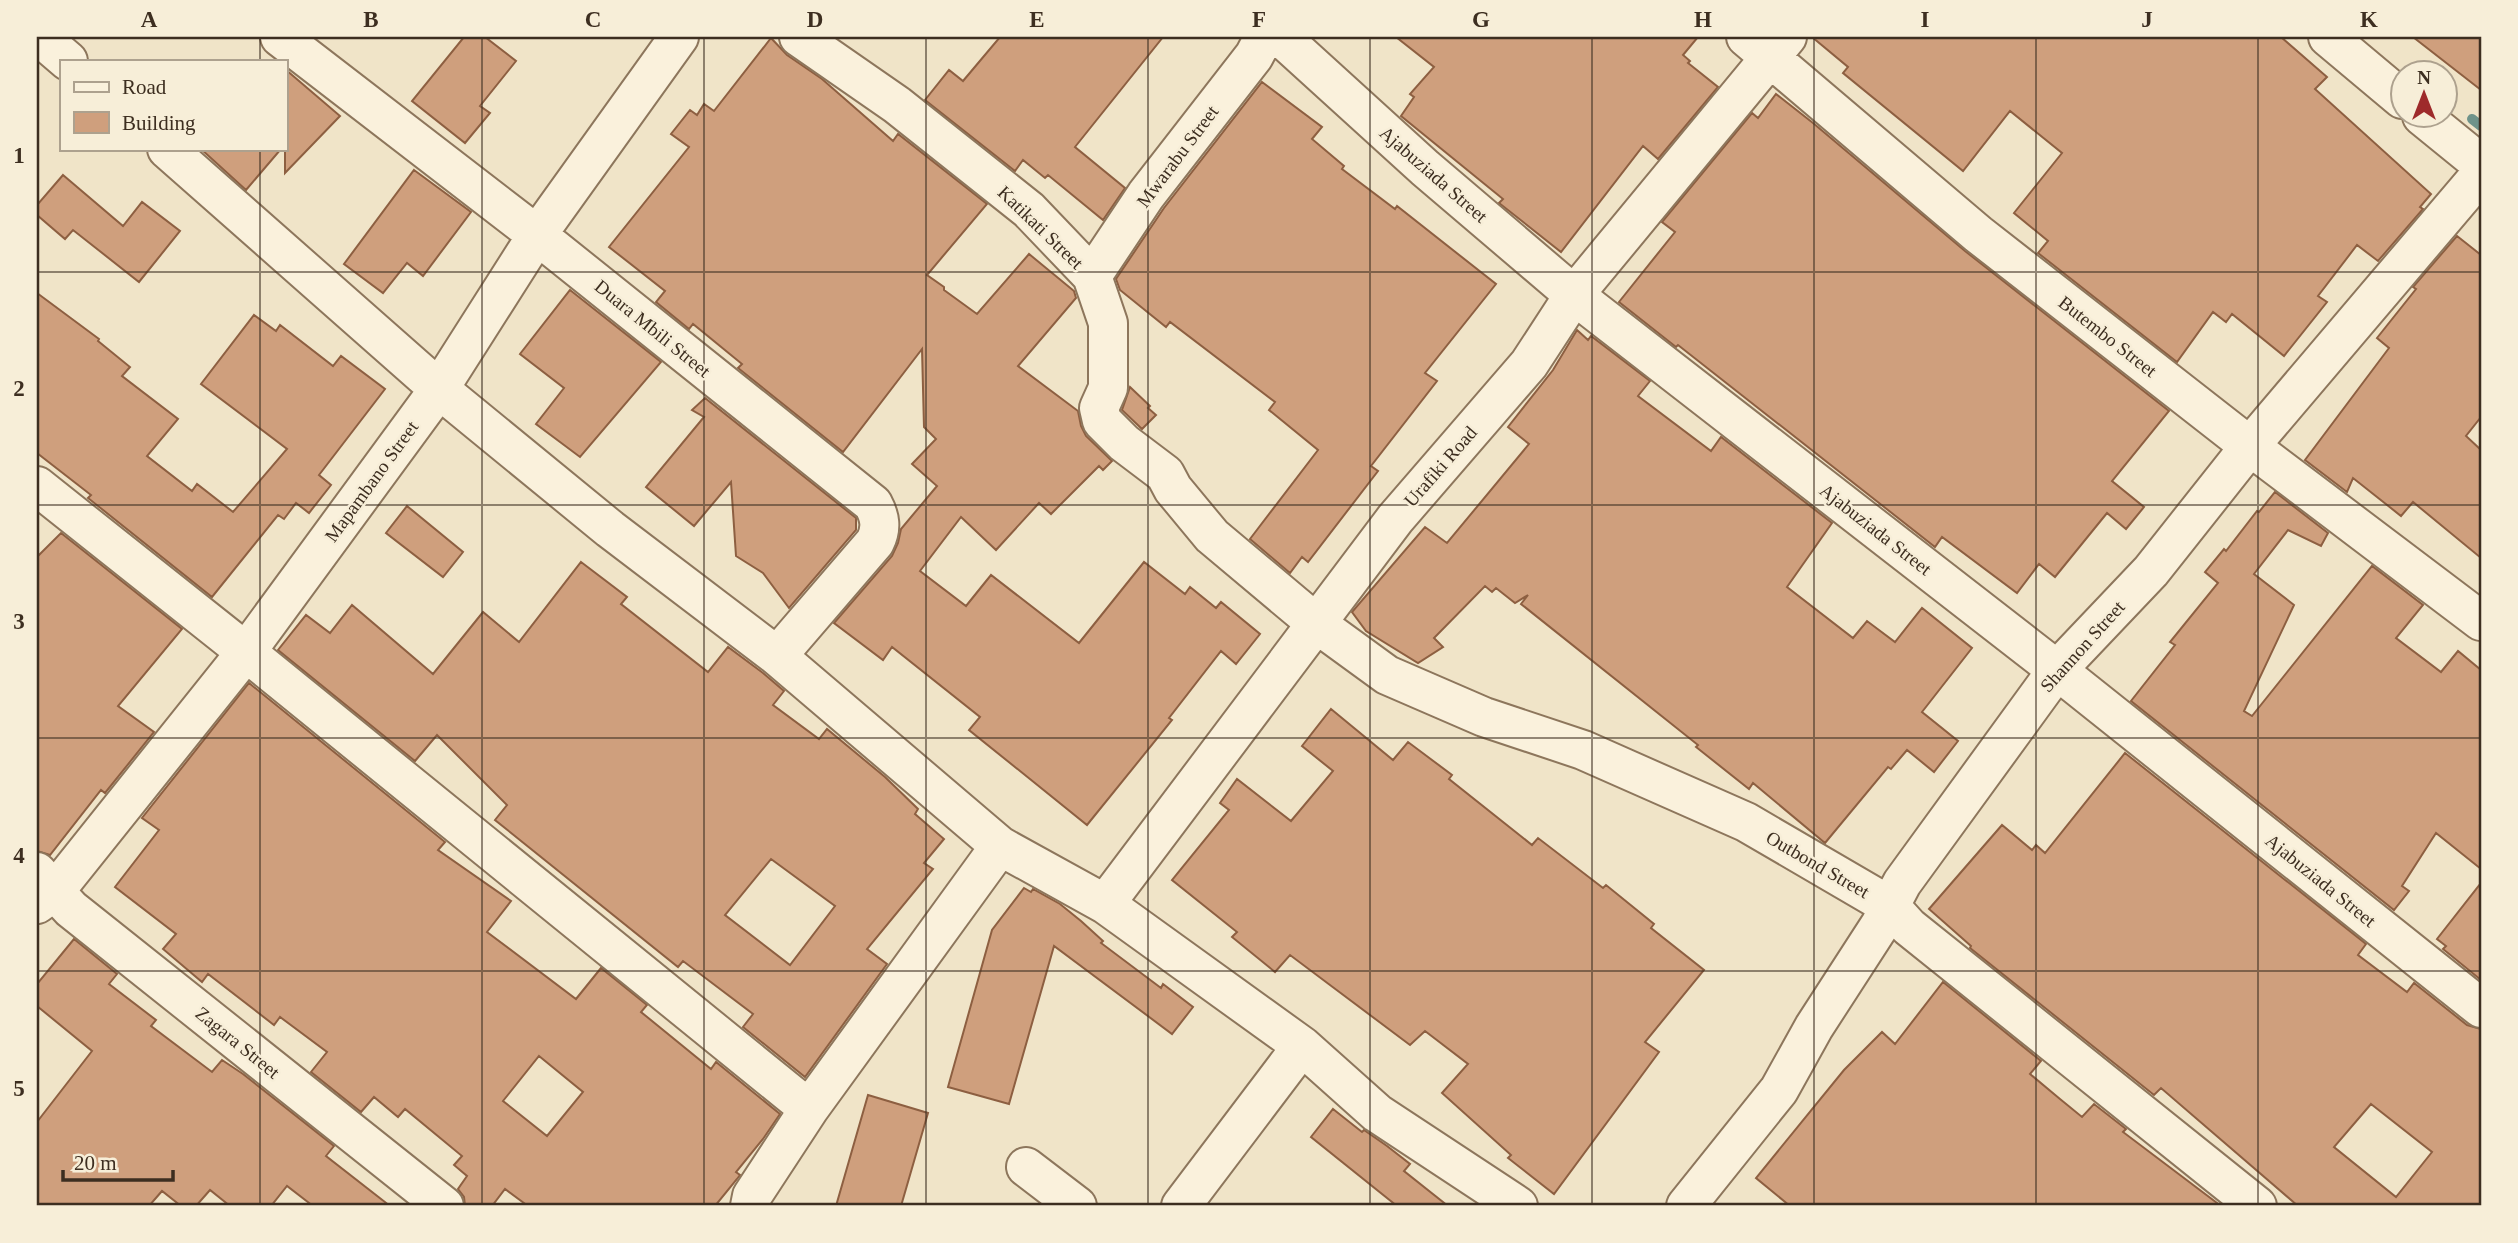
<svg xmlns="http://www.w3.org/2000/svg" width="2518" height="1243" font-family="Georgia,serif">
  <style>
    .lines { fill: none; stroke-linecap: round; stroke-linejoin: round }
    .stream { stroke: #6f938a; stroke-width: 10 }
    .building { fill: #cf9f7d; stroke: #8d5f41; stroke-width: 2; fill-rule: evenodd }
    .minor-casing { stroke: #8d765c; stroke-width: 42 }
    .minor { stroke: #faf1dc; stroke-width: 38 }
    .grid { fill: none; stroke: #3d2e20; stroke-width: 2; stroke-opacity: 0.55 }
    .labels { text-anchor: middle; stroke-width: 5; stroke-linejoin: round; paint-order: stroke }
    .street-label { font-size: 19px; fill: #3d2e20; stroke: #f7eed8 }
    .neatline { fill: none; stroke: #3d2e20; stroke-width: 2.5 }
    .grid-label { font-size: 23px; text-anchor: middle; font-weight: bold; fill: #3d2e20 }
  </style>
  <rect width="100%" height="100%" fill="#f0e4c8"/>
  <g class="lines">
    <!-- stream -->
    <path class="stream" d="M2472,119L2481,126"/>
  </g>
  <!-- building -->
  <path class="building" d="M464,37H485L516,61L480,106L490,113L465,143L412,101Z
    M1000,37H1163L1075,147L1125,188L1103,220L1048,175L1045,178L1023,160L1015,171L925,100L949,70L963,81Z
    M1396,37H1698L1683,55L1690,61L1688,63L1718,87L1658,159L1643,146L1561,252L1499,203L1503,199L1401,116L1414,97L1410,94L1434,67Z
    M1812,37H2281L2327,77L2315,89L2431,194L2420,207L2423,209L2378,261L2357,245L2318,296L2327,302L2284,356L2232,314L2226,322L2213,312L2177,362L2038,253L2048,241L2014,213L2062,153L2010,111L1963,171L1843,73L1848,67Z
    M2413,37H2481V90Z
    M771,38L787,55L822,79L893,141L898,134L987,204L927,275L944,287V290L977,314L1029,254L1074,291L1076,298L1018,366L1078,411L1081,426L1086,436L1112,461L1103,470L1099,466L1051,514L1039,503L996,550L961,517L920,571L966,606L991,575L1079,643L1144,562L1185,594L1190,587L1216,608L1221,602L1260,634L1236,664L1221,651L1169,718L1172,720L1087,825L969,730L980,717L892,647L883,660L834,623L892,556L898,543L901,529L937,486L912,464L936,439L924,427L922,349L843,452L738,368L742,364L693,324L689,329L656,302L665,291L609,247L689,147L671,134L690,110L697,115L704,104L714,111Z
    M285,69L340,116L285,173Z
    M1262,82L1322,127L1312,139L1344,166L1342,169L1395,209L1397,206L1496,284L1425,373L1437,381L1371,466L1378,471L1308,562L1302,557L1290,573L1250,539L1318,450L1269,410L1275,402L1170,322L1166,327L1120,290L1116,279L1164,208Z
    M1776,94L1813,123L1965,251L2169,411L2112,481L2144,507L2126,529L2107,513L2055,577L2039,564L2017,593L1942,537L1935,547L1678,345L1676,347L1619,302L1675,232L1662,222L1752,113L1758,118Z
    M201,149H281L246,190Z
    M414,170L471,212L423,276L407,263L383,293L344,264Z
    M63,175L123,226L142,202L180,231L139,282L73,230L65,239L37,215V205Z
    M2457,236L2481,255V417L2466,436L2481,450V558L2413,502L2401,516L2353,478L2347,492L2305,460L2389,348L2377,338L2416,289L2413,287Z
    M570,290L661,362L580,457L536,424L564,388L520,354Z
    M37,293L99,339L98,341L130,367L122,376L178,419L147,456L192,491L197,484L233,512L287,449L201,384L254,315L276,331L280,325L333,366L341,356L385,389L319,475L331,485L309,513L296,503L284,519L278,515L212,597L88,498L91,495L37,453Z
    M1577,330L1588,340L1591,336L1650,381L1638,396L1711,451L1721,437L1832,523L1787,587L1853,638L1867,621L1895,642L1922,608L1972,648L1922,712L1958,741L1934,772L1907,750L1891,769L1888,767L1825,843L1753,783L1749,789L1696,747L1698,745L1521,604L1528,595L1515,603L1496,588L1492,592L1485,586L1434,638L1443,647L1418,663L1366,631L1352,612L1425,527L1447,543L1529,444L1508,427L1553,370Z
    M1130,387L1150,406L1148,408L1156,415L1142,429L1122,410Z
    M705,398L856,518V530L789,608L763,573L736,556L731,482L694,526L646,487L704,417L692,410Z
    M2275,492L2328,533L2321,546L2288,530L2254,574L2294,605L2244,711L2252,716L2372,566L2423,605L2396,638L2441,672L2458,651L2481,670V869L2436,833L2402,886L2409,891L2394,910L2131,701L2175,645L2170,642L2218,583L2205,572L2224,549L2226,551L2257,511L2259,512Z
    M407,506L463,552L443,577L386,533Z
    M61,533L182,629L118,706L154,732L105,793L101,790L50,855L37,851V557Z
    M581,562L627,597L621,604L708,672L728,647L763,673L784,691L773,705L819,739L827,729L885,777L918,809L915,814L944,839L924,863L933,869L867,949L887,964L805,1077L743,1027L753,1014L683,961L678,967L495,820L507,805L437,735L415,761L278,650L306,615L330,633L352,605L433,674L483,612L519,642ZM771,859L835,906L790,965L725,915Z
    M249,683L445,842L438,850L511,901L487,932L576,999L601,968L647,1005L641,1012L711,1069L716,1062L780,1114L763,1139L736,1172L740,1175L737,1179L715,1206H528L505,1189L492,1206H465L464,1197L458,1189L467,1176L454,1165L462,1156L405,1109L398,1117L374,1097L361,1112L311,1072L327,1052L280,1017L274,1025L208,974L202,982L163,949L176,934L115,887L159,830L142,818ZM539,1056L583,1092L547,1136L503,1101Z
    M1331,709L1393,760L1408,742L1452,775L1449,779L1532,845L1538,838L1603,888L1606,885L1654,924L1651,928L1704,970L1645,1042L1659,1052L1554,1194L1508,1158L1511,1155L1442,1093L1468,1064L1425,1031L1410,1045L1290,955L1275,972L1232,937L1237,932L1172,880L1229,810L1220,803L1237,779L1291,821L1333,771L1302,746Z
    M2125,753L2366,944L2358,955L2407,992L2414,983L2467,1025L2481,1029V1206H2298L2161,1088L2154,1095L1970,948L1971,946L1929,909L2002,825L2032,850L2036,845L2045,853ZM2371,1104L2432,1152L2396,1197L2334,1147Z
    M2481,883V980L2443,949L2446,946L2437,939Z
    M1024,888L1031,892L1033,889L1060,904L1081,921L1103,941L1101,943L1161,988L1163,984L1193,1007L1172,1034L1054,946L1009,1104L948,1087L992,930Z
    M74,939L117,974L109,984L156,1020L151,1026L212,1072L222,1060L243,1074L334,1146L326,1156L390,1206H313L287,1186L271,1206H230L210,1190L196,1206H181L162,1191L149,1206H37V1122L92,1051L37,1006V984Z
    M1943,982L2041,1061L2030,1074L2060,1099L2082,1117L2094,1104L2126,1129L2123,1132L2221,1206H1790L1756,1178L1844,1070L1882,1032L1895,1044Z
    M868,1095L928,1113L901,1206H836Z
    M1333,1109L1362,1132L1364,1130L1387,1146L1410,1164L1404,1171L1448,1206H1397L1311,1137Z"/>
  <g class="lines">
    <!-- minor casing -->
    <g class="minor-casing">
      <path id="minor" d="M40,37L68,61
        M280,37L537,235L873,504C880,517 882,528 875,542L777,656
        M799,37L897,105L1029,210L1092,276L1108,323V388L1099,408L1102,421L1124,443L1165,474L1173,489L1212,536L1317,624L1387,675L1484,717L1583,750L1746,822L1890,906L1909,927L2257,1206
        M1281,37L1425,168L1574,295L2057,670L2481,1008
        M1746,37L1978,234L2243,441L2481,621
        M2328,37L2402,99
        M2422,116L2481,164
        M167,149L439,389L610,529L777,656L1000,846L1105,904L1302,1046L1377,1113L1518,1206
        M1092,276L1146,195L1254,56L1264,37
        M37,486L246,652L809,1109
        M37,872L71,909L444,1206
        M37,904L55,891L246,652L439,389L537,235L679,37
        M1105,904L1395,519L1529,364L1574,295L1787,37
        M1026,1167L1077,1206
        M750,1206L752,1196L809,1109L1000,846
        M1181,1206L1302,1046
        M1686,1206L1779,1090L1814,1027L1880,925L1902,883L2057,670L2151,571L2250,446L2481,174"/>
    </g>
    <!-- minor -->
    <use href="#minor" class="minor"/>
  </g>
  <!-- grid -->
  <path class="grid" d="M260,37V61M482,37V1206M704,37V1206M926,37V1206M1148,37V1206M1370,37V1206M1592,37V1206M1814,37V1206M2036,37V1206M2258,37V1206M260,149V1206M37,272H2481M37,505H2481M37,738H2481M37,971H2481"/>
  <g class="labels">
    <!-- street labels -->
    <g class="street-label">
      <text transform="translate(1177 156) rotate(-53)" y="7">Mwarabu Street</text>
      <text transform="translate(1434 174) rotate(41)" y="7">Ajabuziada Street</text>
      <text transform="translate(1041 227) rotate(44)" y="7">Katikati Street</text>
      <text transform="translate(653 328) rotate(39)" y="7">Duara Mbili Street</text>
      <text transform="translate(2108 336) rotate(38)" y="7">Butembo Street</text>
      <text transform="translate(1440 466) rotate(-49)" y="7">Urafiki Road</text>
      <text transform="translate(371 481) rotate(-54)" y="7">Mapambano Street</text>
      <text transform="translate(1876 529) rotate(38)" y="7">Ajabuziada Street</text>
      <text transform="translate(2082 646) rotate(-48)" y="7">Shannon Street</text>
      <text transform="translate(1818 864) rotate(30)" y="7">Outbond Street</text>
      <text transform="translate(2321 880) rotate(39)" y="7">Ajabuziada Street</text>
      <text transform="translate(238 1042) rotate(39)" y="7">Zagara Street</text>
    </g>
  </g>
  <!-- border -->
  <rect width="2518" height="1243" fill="none" stroke="#f7eed8" stroke-width="77"/>
  <!-- legend -->
  <rect x="60" y="60" width="228" height="91" fill="#f7eed8" stroke="#ada18e" stroke-width="2"/>
  <rect x="74" y="82" width="35" height="10" fill="#faf1dc" stroke="#ada18e" stroke-width="2"/>
  <text x="122" y="94" font-size="21" fill="#3d2e20">Road</text>
  <rect x="74" y="112" width="35" height="21" fill="#cf9f7d" stroke="#ada18e" stroke-width="2"/>
  <text x="122" y="130" font-size="21" fill="#3d2e20">Building</text>
  <!-- north arrow -->
  <g transform="translate(2424 94)"><circle r="33" fill="#f7eed8" stroke="#ada18e" stroke-width="2"/>
  <path d="M0-5L12 26L0 18L-12 26Z" fill="#9e2a2b"/>
  <text y="-10" font-size="19" font-weight="bold" text-anchor="middle" fill="#3d2e20">N</text>
  </g>
  <!-- scale -->
  <path d="M63 1170v10h110v-10" fill="none" stroke="#3d2e20" stroke-width="3.5"/>
  <text x="74" y="1170" font-size="21" fill="#3d2e20" stroke="#f7eed8" stroke-width="5" paint-order="stroke">20 m</text>
  <rect x="38" y="38" width="2442" height="1166" class="neatline"/>
  <g class="grid-label">
    <text x="149" y="27">A</text>
    <text x="371" y="27">B</text>
    <text x="593" y="27">C</text>
    <text x="815" y="27">D</text>
    <text x="1037" y="27">E</text>
    <text x="1259" y="27">F</text>
    <text x="1481" y="27">G</text>
    <text x="1703" y="27">H</text>
    <text x="1925" y="27">I</text>
    <text x="2147" y="27">J</text>
    <text x="2369" y="27">K</text>
    <text x="19" y="163">1</text>
    <text x="19" y="396">2</text>
    <text x="19" y="629">3</text>
    <text x="19" y="863">4</text>
    <text x="19" y="1096">5</text>
  </g>
</svg>
